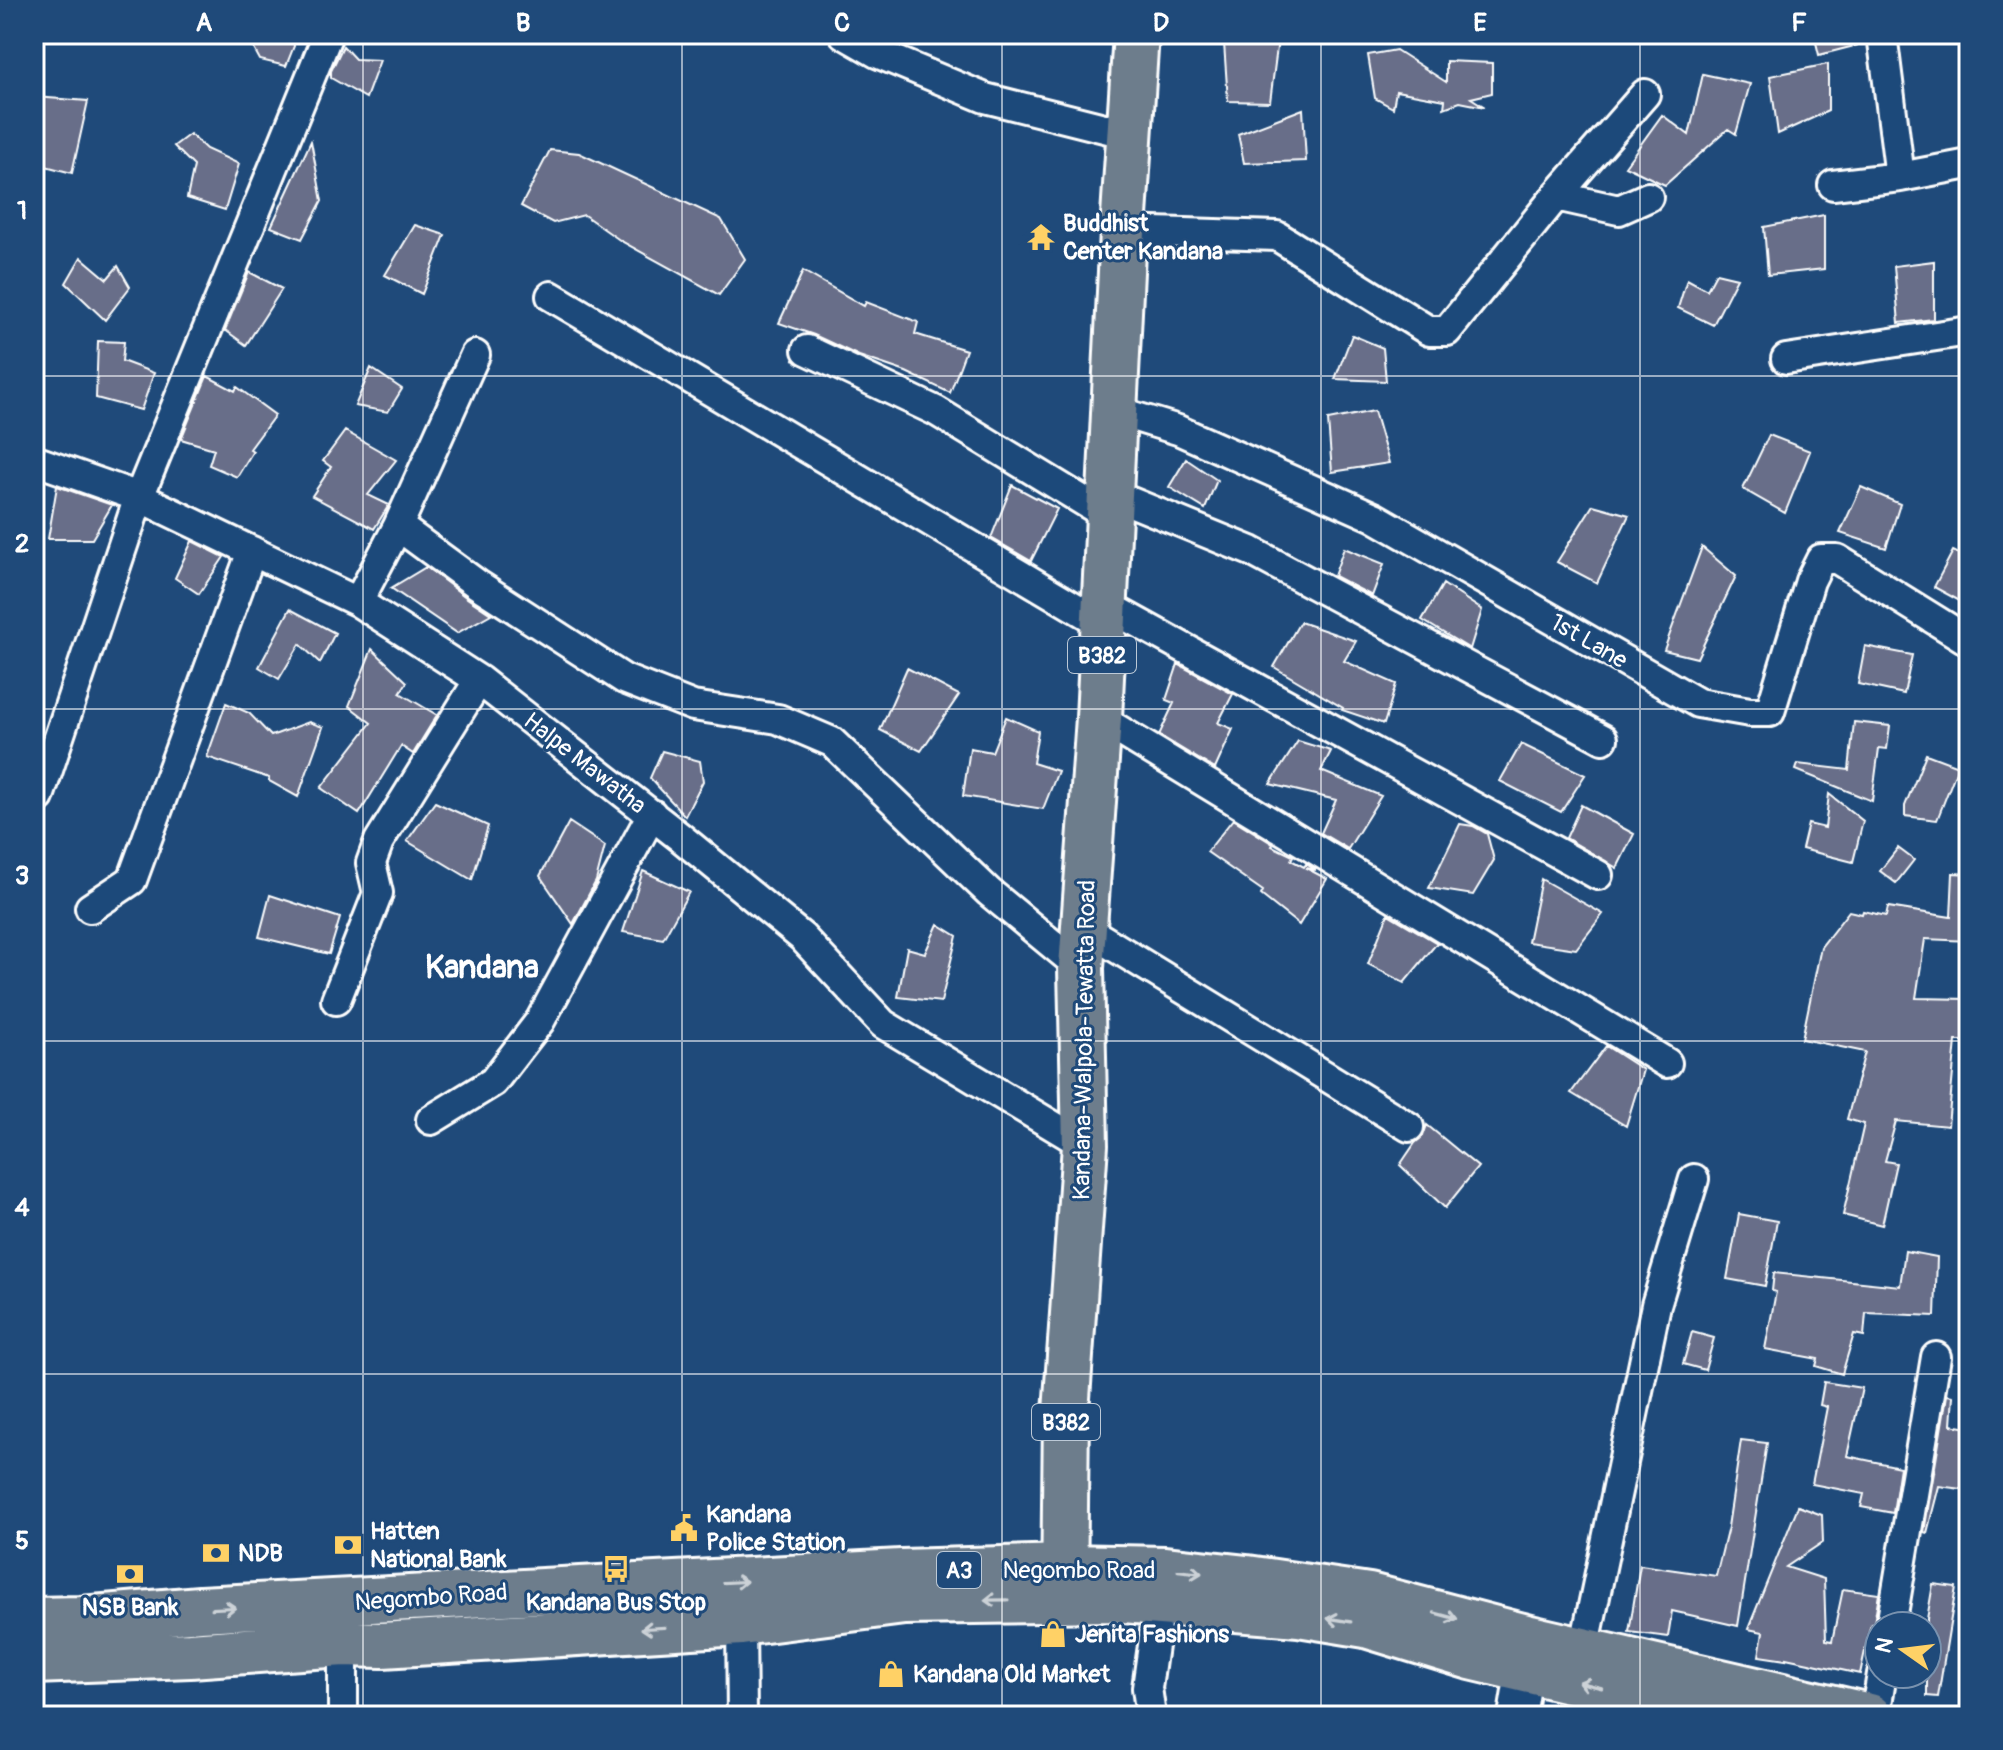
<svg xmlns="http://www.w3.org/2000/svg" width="2003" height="1750" font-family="Pangolin,sans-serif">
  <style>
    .building { fill: #676e89; stroke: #fff; stroke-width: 2 }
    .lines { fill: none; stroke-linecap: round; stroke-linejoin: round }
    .minor-casing { stroke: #fff; stroke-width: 34 }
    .tertiary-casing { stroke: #fff; stroke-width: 42 }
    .primary-casing { stroke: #fff; stroke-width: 50 }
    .trunk-casing { stroke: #fff; stroke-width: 50 }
    .minor { stroke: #1f4a7a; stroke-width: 28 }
    .tertiary { stroke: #1f4a7a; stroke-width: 36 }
    .primary { stroke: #6d7d8c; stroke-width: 44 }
    .trunk { stroke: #6d7d8c; stroke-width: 44 }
    .oneway { stroke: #ccd2d7 }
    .grid { fill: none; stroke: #fff; stroke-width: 2; stroke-opacity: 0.55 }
    .labels { text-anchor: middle; stroke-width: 6; stroke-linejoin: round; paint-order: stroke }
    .shield { fill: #1f4a7a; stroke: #bcc9d7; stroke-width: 2 }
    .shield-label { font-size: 22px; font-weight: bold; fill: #fff }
    .poi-label { font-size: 24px; font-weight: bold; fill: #fff; stroke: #1f4a7a; text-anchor: start }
    .street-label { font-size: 24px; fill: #fff; stroke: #1f4a7a }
    .district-label { font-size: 32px; font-weight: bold; fill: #fff; stroke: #1f4a7a }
    .neatline { fill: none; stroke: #fff; stroke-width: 3 }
    .grid-label { font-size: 26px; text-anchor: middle; font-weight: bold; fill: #fff }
  </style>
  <rect width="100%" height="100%" fill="#1f4a7a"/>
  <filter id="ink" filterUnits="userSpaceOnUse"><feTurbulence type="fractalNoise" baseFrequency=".0125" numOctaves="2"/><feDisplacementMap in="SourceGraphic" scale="16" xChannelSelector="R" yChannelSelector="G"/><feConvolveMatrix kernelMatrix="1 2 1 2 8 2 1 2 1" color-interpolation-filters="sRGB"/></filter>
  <g filter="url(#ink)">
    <!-- building -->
    <path class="building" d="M246,34H292L294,46L286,66L260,60Z
      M1814,34H1865L1866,43L1819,55Z
      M1278,40L1270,102L1228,101L1224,43Z
      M343,46L355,59L380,60L366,98L331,78V71Z
      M1396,50L1446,82V61L1492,63V93L1471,98L1485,107L1460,102L1444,108L1445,100L1396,91L1393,108L1375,98L1368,55Z
      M1828,64V111L1778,134L1770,76Z
      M1703,74L1750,84L1736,134L1728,129L1665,185L1625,166L1662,115L1689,135Z
      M34,97L88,101L72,173L34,163Z
      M1303,109L1306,161L1244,163L1238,134Z
      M190,134L206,149L239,164L225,210L187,198L194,166L174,146Z
      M311,141L322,201L302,239L271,227Z
      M550,150L579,153L721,219L745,259L719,295L621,241L584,215L553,223L521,206Z
      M1824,215V269L1768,275L1764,227Z
      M415,225L445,235L422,294L385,275Z
      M81,257L107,279L118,266L130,287L105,320L66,283Z
      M1934,261V319L1899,323L1894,266Z
      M803,271L864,306L866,302L918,322L915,334L966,350L950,393L906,372L859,356L814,335L779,323Z
      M249,272L282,289L246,345L225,330Z
      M1716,273L1737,278L1713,325L1678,308L1687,279L1707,290Z
      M1352,335L1383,348L1386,381L1335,379Z
      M98,341L124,342L122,361L154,373L141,410L96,398Z
      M371,368L402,389L388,412L355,406Z
      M207,376L235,391L237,387L275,415L250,449L253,451L237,477L209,465L214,449L181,439Z
      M1374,411L1389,463L1332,472L1328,420Z
      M345,431L396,460L368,495L389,505L374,529L312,496L331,467L323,461Z
      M1769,435L1810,451L1785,513L1743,489Z
      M1186,459L1217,480L1205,509L1169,487Z
      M1012,485L1057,509L1031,561L991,538Z
      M57,486L112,505L92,539H48Z
      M1861,487L1900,504L1886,548L1840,533Z
      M1593,505L1629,515L1597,583L1557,562Z
      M192,541L224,557L199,594L175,578Z
      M1702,547L1736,576L1697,658L1664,650Z
      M1344,548L1384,564L1372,596L1334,576Z
      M1953,551L1969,559V606L1934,587Z
      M426,567L467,598L491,614L457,633L391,588Z
      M1443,584L1482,610L1470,649L1422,620Z
      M290,609L335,633L320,663L300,644L279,679L259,667Z
      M1300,622L1356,641L1344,661L1396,684L1384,724L1342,710L1343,708L1274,667Z
      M1865,646L1912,655L1904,694L1858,684Z
      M372,649L407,682L400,693L437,715L413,754L401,746L359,814L321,788L371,723L349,706Z
      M1178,664L1233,694L1218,723L1233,729L1215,769L1159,735L1174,703L1166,700Z
      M907,668L959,695L921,751L880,730Z
      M226,703L249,713L271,736L309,722L323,727L298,797L269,781V778L207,757Z
      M1006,717L1038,731L1033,763L1058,771L1043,809L963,796L970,748L992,752Z
      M1854,722L1890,726L1887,749L1879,748L1872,801L1796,770L1798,764L1849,770Z
      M1298,741L1331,751L1321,771L1381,796L1348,849L1321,833L1336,800L1270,784Z
      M1521,744L1585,775L1561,812L1500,781Z
      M662,751L700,761L703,781L685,816L650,778Z
      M1926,754L1958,766L1937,820L1905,816V806Z
      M1829,794L1863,821L1853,862L1802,849L1808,824L1825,828Z
      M435,802L488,826L472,880L407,841Z
      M1581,805L1634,834L1617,868L1566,838Z
      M1233,819L1273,844L1272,846L1293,856L1291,860L1304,867L1306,864L1316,870L1306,868L1327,879L1299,925L1261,895L1263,891L1207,852Z
      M569,822L605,846L596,881L573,924L540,876Z
      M1460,824L1473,826L1487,834L1494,860L1473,895L1429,888Z
      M1898,848L1914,860L1896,883L1880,871Z
      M643,871L689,892L663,939L623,932Z
      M1953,873L1969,874V941L1925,939L1916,998L1969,999V1041H1956L1948,1126L1896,1121L1885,1161L1896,1163L1882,1225L1843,1215L1864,1124L1847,1119L1865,1052L1802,1039L1821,947L1849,911L1862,914L1863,911L1886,916L1888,907L1951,917Z
      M1541,879L1603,914L1576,949L1528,942Z
      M270,895L340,918L329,954L259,937Z
      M1388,914L1437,943L1404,983L1368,964Z
      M938,924L957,936L941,1002L898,997L907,948L925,953Z
      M1606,1046L1643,1070L1626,1126L1571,1093Z
      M1427,1125L1478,1167L1445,1208L1400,1165L1415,1143L1423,1136Z
      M1739,1214L1777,1221L1765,1286L1727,1279Z
      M1905,1251L1937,1257L1935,1316L1866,1313L1864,1336L1854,1334L1842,1374L1816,1366L1818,1359L1765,1349L1776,1292L1772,1291L1774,1273L1900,1286Z
      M1692,1332L1714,1338L1705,1370L1683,1364Z
      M1824,1382L1862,1388L1847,1456L1900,1467L1893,1513L1861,1507L1864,1494L1812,1484L1827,1407L1820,1405Z
      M1947,1395L1953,1396L1951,1425L1969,1428V1490L1939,1486L1927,1533L1924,1532Z
      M1741,1440L1767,1443L1738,1626L1672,1611L1668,1637L1629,1632L1640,1565L1716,1576L1728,1527Z
      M1798,1506L1822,1515L1823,1542L1786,1567L1824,1579L1826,1640L1832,1641L1843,1589L1879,1594L1874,1623H1871L1860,1674L1786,1658V1660L1759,1656L1763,1632L1748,1629Z
      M1933,1584L1956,1587L1938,1697L1927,1696V1619Z"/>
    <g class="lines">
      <!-- minor casing -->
      <g class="minor-casing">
        <path id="minor" d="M844,34L877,53L985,98L1128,134
          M1882,34L1900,177L1969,164
          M1833,185L1900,177
          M1556,196L1645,94
          M1123,231L1277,236L1429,331H1447L1556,196L1619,210L1648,197
          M551,296L1103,624
          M807,350L936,411L1108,516
          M1786,359L1969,331
          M1113,410L1178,430L1374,517L1698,703L1750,712H1770L1810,581L1821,559H1837L1969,641
          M34,460L139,497L358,602L479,680L680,837L802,937L883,1024L1085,1145
          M1109,493L1251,551L1603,739
          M398,526L477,584L624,679L693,706L778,719L832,742L989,892L1081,968
          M358,602L398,526L475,355
          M1104,604L1598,875
          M1099,718L1667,1063
          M39,797L139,497L328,34
          M90,908L132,880L252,551
          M1084,928L1409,1127
          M336,1000L378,893L371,863L379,841L479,680
          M431,1120L493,1082L540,1021L652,814
          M741,1623L742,1716
          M1891,1626L1936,1357
          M343,1644V1716
          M1584,1649L1656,1305L1694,1179
          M1151,1716L1147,1688L1159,1603
          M1875,1716L1882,1674"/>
      </g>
      <!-- tertiary casing -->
      <g class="tertiary-casing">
        <path id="tertiary" d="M1517,1716L1529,1643"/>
      </g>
      <!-- primary casing -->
      <g class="primary-casing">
        <path id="primary" d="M1064,1599L1066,1412L1085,1145L1081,968L1099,718L1123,231L1136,34"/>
      </g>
      <!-- trunk casing -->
      <g class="trunk-casing">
        <path id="trunk" d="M34,1620L81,1619L200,1609L901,1572L1065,1567L1165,1569L1247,1578L1369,1596L1530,1638L1869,1716
          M34,1661L190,1655L343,1644L382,1645L741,1623L904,1602L1111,1599L1299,1614L1366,1625L1471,1657L1721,1716"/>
      </g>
      <!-- minor -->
      <use href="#minor" class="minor"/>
      <!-- tertiary -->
      <use href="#tertiary" class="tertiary"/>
      <!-- primary -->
      <use href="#primary" class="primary"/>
      <!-- trunk -->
      <use href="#trunk" class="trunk"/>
    </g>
    <!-- one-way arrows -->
    <defs><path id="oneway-shaft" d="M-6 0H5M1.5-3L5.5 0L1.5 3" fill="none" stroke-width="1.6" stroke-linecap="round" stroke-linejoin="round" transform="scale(2)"/></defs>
    <g class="oneway">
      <use href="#oneway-shaft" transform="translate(1190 1572) rotate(6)"/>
      <use href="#oneway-shaft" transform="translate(735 1582) rotate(-3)"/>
      <use href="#oneway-shaft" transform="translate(996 1600) rotate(179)"/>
      <use href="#oneway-shaft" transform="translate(224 1608) rotate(-3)"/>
      <use href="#oneway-shaft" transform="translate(1446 1616) rotate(15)"/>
      <use href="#oneway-shaft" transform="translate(1339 1620) rotate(-171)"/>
      <use href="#oneway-shaft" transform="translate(653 1628) rotate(177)"/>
      <use href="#oneway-shaft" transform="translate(1590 1685) rotate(-166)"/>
    </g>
  </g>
  <!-- grid -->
  <path class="grid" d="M363,34V1716M682,34V1716M1002,34V1716M1321,34V1716M1640,34V1716M34,376H1969M34,709H1969M34,1041H1969M34,1374H1969"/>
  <!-- icons -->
  <defs>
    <g id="temple-bare" transform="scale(2.16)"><path d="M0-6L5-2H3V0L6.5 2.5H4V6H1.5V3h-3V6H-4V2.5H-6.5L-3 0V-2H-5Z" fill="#ffd166" stroke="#1f4a7a" stroke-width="2.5" paint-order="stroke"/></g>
    <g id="civic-bare" transform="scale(2.16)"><path d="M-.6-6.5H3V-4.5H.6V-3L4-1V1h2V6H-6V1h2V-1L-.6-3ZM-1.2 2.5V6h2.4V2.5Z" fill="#ffd166" stroke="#1f4a7a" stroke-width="2.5" paint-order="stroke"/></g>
    <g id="bank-bare" transform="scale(2.16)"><path d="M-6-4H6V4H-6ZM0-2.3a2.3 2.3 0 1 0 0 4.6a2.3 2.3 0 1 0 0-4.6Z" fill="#ffd166" stroke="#1f4a7a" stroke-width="2.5" paint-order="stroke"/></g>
    <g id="bus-bare" transform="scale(2.16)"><path d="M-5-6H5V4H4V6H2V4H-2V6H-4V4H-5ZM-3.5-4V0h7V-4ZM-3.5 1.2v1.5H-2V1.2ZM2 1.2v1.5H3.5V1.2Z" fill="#ffd166" stroke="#1f4a7a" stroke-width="2.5" paint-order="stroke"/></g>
    <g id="shop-bare" transform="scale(2.16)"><path d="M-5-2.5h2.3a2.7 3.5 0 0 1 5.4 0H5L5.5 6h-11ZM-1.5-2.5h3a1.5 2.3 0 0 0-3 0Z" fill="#ffd166" stroke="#1f4a7a" stroke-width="2.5" paint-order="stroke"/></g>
  </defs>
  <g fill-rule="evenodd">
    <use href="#temple-bare" x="1041" y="237"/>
    <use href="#civic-bare" x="684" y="1528"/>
    <use href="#bank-bare" x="348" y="1545"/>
    <use href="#bank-bare" x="216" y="1553"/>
    <use href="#bus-bare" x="616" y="1569"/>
    <use href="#bank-bare" x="130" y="1574"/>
    <use href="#shop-bare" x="1053" y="1634"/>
    <use href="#shop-bare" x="891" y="1674"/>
  </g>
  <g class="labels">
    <!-- shield labels -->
    <g class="shield">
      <rect x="1068" y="637" width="68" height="36" rx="6"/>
      <rect x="1032" y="1404" width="68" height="36" rx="6"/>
      <rect x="937" y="1552" width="44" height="36" rx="6"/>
    </g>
    <g class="shield-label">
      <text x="1102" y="663">B382</text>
      <text x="1066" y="1430">B382</text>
      <text x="959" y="1578">A3</text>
    </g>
    <!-- poi labels -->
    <g class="poi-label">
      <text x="1063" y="231">Buddhist<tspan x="1063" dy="28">Center Kandana</tspan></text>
      <text x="706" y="1522">Kandana<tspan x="706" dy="28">Police Station</tspan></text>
      <text x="370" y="1539">Hatten<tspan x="370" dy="28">National Bank</tspan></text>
      <text x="238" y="1561">NDB</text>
      <text x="616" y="1610" text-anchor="middle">Kandana Bus Stop</text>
      <text x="130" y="1615" text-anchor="middle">NSB Bank</text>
      <text x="1075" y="1642">Jenita Fashions</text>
      <text x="913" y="1682">Kandana Old Market</text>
    </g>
    <!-- street labels -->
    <g class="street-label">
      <text transform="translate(1589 641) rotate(30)" y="8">1st Lane</text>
      <text transform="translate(585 763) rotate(38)" y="8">Halpe Mawatha</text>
      <text transform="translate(1084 1040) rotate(-89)" y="8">Kandana-Walpola-Tewatta Road</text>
      <text x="1079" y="1578">Negombo Road</text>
      <text transform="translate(431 1597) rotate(-4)" y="8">Negombo Road</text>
    </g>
    <!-- district labels -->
    <g class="district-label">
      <text x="482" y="978">Kandana</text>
    </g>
  </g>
  <!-- margin -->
  <rect width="2003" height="1750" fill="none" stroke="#1f4a7a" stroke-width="88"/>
  <!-- north arrow -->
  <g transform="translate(1903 1650) rotate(284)"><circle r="38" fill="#1f4a7a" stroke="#7992af" stroke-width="2"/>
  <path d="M0-6L14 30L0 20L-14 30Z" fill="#ffd166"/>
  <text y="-12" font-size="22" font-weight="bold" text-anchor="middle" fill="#ffffff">N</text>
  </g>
  <rect x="44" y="44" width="1915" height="1662" class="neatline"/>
  <g class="grid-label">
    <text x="204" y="31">A</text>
    <text x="523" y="31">B</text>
    <text x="842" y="31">C</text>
    <text x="1161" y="31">D</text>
    <text x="1480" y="31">E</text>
    <text x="1799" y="31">F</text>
    <text x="22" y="219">1</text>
    <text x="22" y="552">2</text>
    <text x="22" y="884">3</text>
    <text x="22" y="1216">4</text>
    <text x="22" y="1549">5</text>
  </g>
</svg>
